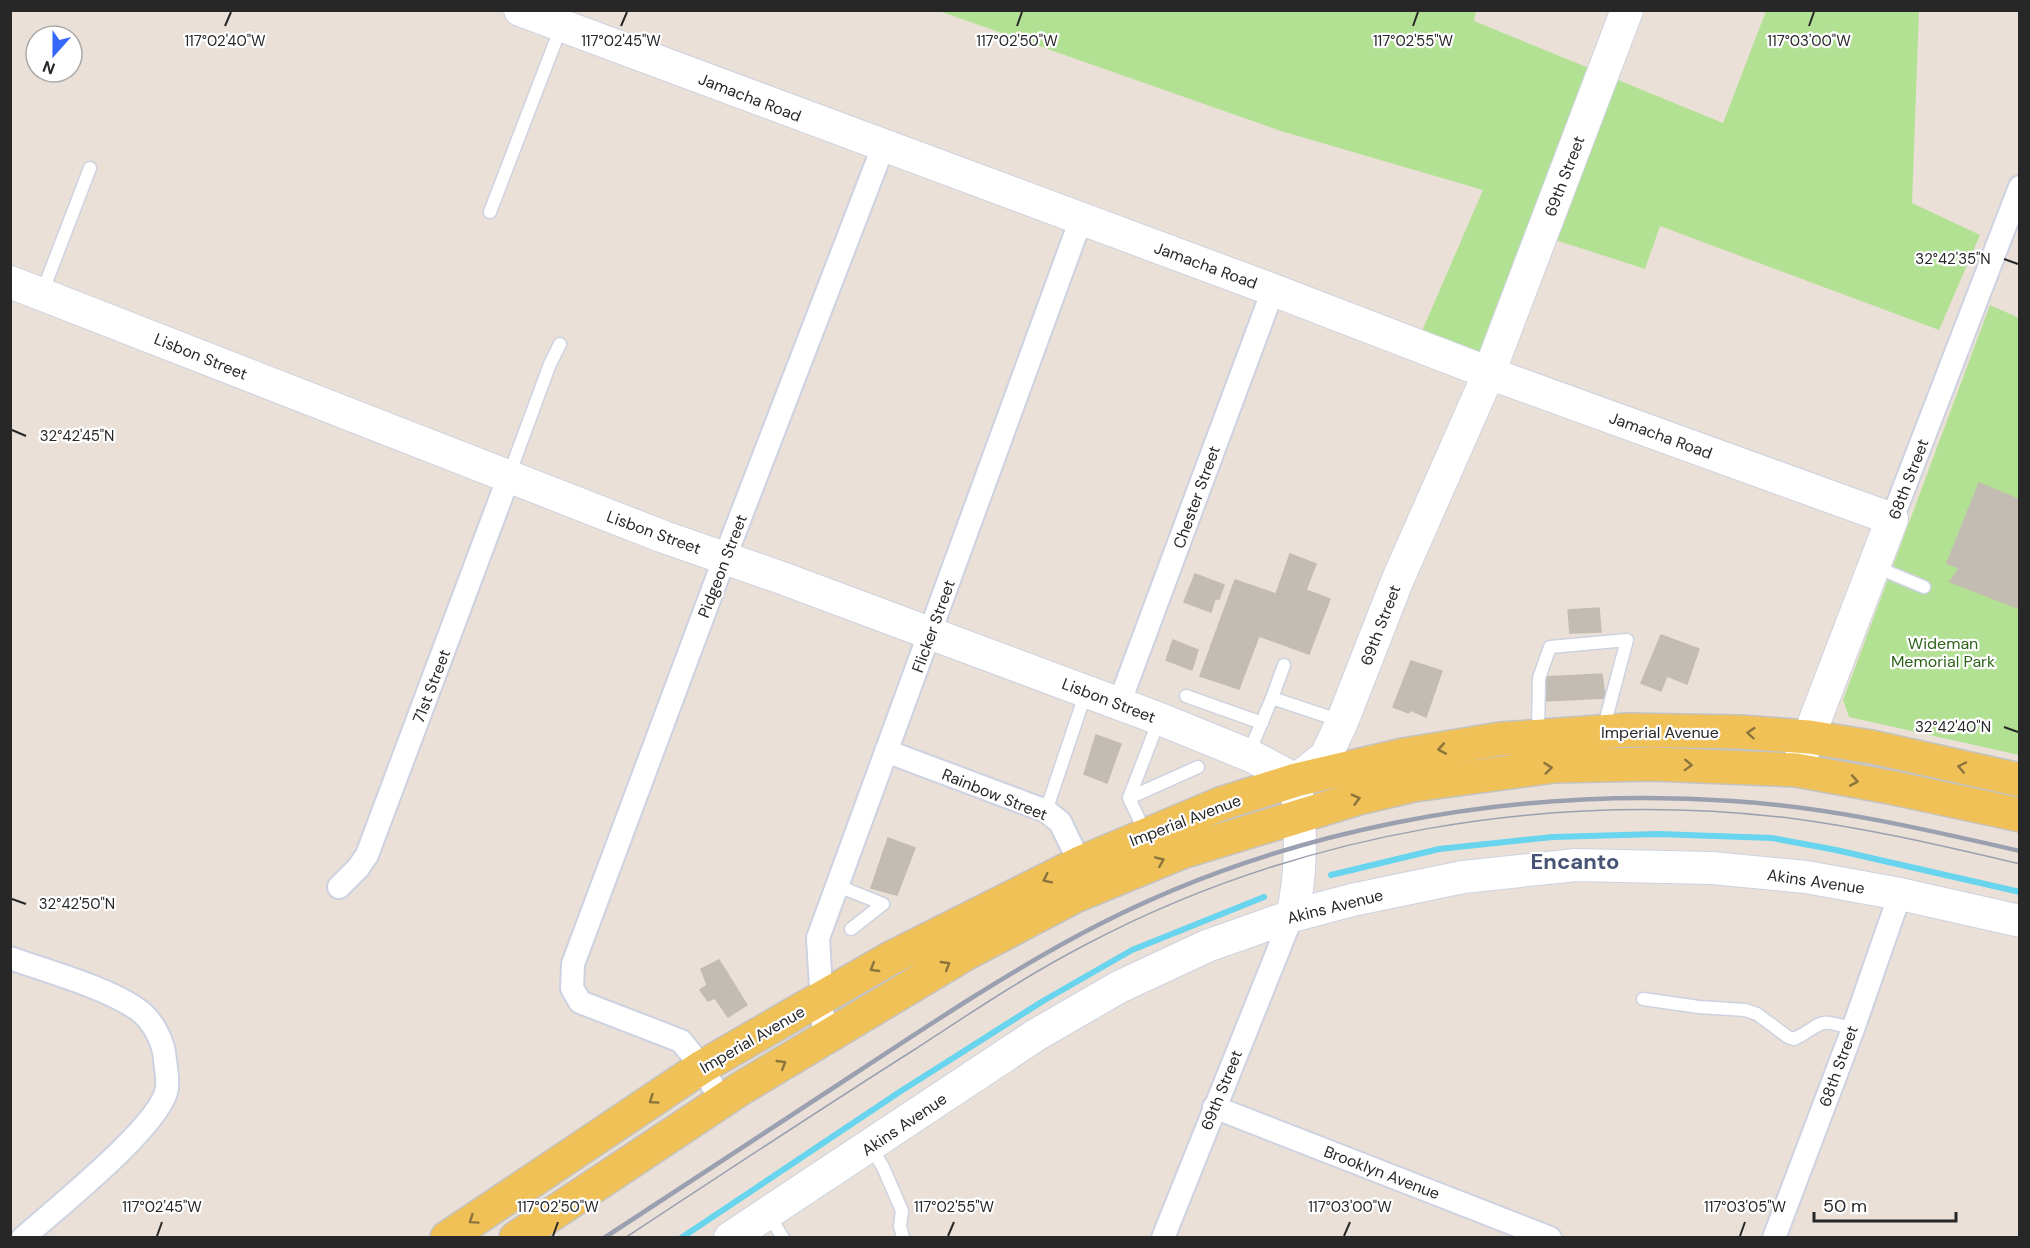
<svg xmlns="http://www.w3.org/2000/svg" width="2030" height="1248" font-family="'DM Sans',sans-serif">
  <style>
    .green { fill: #b3e193 }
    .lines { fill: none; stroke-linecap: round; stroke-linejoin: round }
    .stream { stroke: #68d4ee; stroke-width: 6 }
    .building { fill: #c2bcb3; stroke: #c4bcb2; stroke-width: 1.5 }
    .lane-casing { stroke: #cdd2e0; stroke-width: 15 }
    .street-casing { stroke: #cdd2e0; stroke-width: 26 }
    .secondary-casing { stroke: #cdd2e0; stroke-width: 34 }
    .primary-casing { stroke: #c3c3c3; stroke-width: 36 }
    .lane { stroke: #fff; stroke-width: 12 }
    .street { stroke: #fff; stroke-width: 22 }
    .secondary { stroke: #fff; stroke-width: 32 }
    .primary { stroke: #f0c156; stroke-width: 33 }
    .tram { stroke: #9ba0b1; stroke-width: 1.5 }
    .rail { stroke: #9ba0b1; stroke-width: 4.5 }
    .oneway { stroke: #8c743e }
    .ticks { fill: none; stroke: #272727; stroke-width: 2 }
    .labels { text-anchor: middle; stroke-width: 4.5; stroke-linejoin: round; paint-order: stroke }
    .street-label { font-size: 16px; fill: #272727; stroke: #fff }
    .park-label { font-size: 16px; fill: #2d6218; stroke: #fff }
    .district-label { font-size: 22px; font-weight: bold; fill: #485476; stroke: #fff }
    .ticks-label { font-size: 15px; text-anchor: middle; fill: #272727; stroke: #fff; stroke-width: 4.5; stroke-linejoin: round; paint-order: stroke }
  </style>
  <rect width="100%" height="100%" fill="#eae0d7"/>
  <!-- green -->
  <path class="green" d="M939,11H1476L1474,21L1723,123L1766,11H1919L1912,203L1980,235L1939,330L1660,226L1645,269L1534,233L1489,373L1416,345L1483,190L1281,131Z
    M1990,305L2019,318V755L1849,717L1843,700Z"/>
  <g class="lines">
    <!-- stream -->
    <path class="stream" d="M1331,875L1439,849L1553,837L1658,834L1772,838L1836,850L2020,892
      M681,1238L901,1091L1043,1001L1132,950L1264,897"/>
  </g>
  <!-- building -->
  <path class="building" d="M1979,483L2020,500V609L1950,582L1959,568L1947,563Z
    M1290,554L1316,564L1306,590L1330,599L1309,654L1259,636L1239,689L1200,676L1235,580L1276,594Z
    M1195,574L1224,585L1219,599H1215L1211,612L1184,602Z
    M1599,608L1601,632L1570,633L1568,610Z
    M1661,635L1699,649L1687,684L1667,676L1661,691L1641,683Z
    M1173,640L1198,650L1192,670L1166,660Z
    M1411,661L1442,671L1426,717L1410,710L1409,713L1393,707Z
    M1602,674L1605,698L1544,701L1543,677Z
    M1096,735L1121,744L1107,783L1084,774Z
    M888,838L915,848L897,895L871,888Z
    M719,960L747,1005L728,1017L715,998L708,1001L700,990L707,985L701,969Z"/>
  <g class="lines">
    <!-- lane casing -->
    <g class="lane-casing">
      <path id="lane" d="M490,212L561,27
        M42,293L90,168
        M509,475L550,364L560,344
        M1876,567L1924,587
        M1186,696L1262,723
        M1272,698L1284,665
        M1538,735L1539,678L1550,647L1627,640L1603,730
        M1248,755L1272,698L1341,721
        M1129,798L1198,767
        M1046,811L1086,692
        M1146,834L1129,798L1159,720
        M838,886L883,904L851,929
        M1643,999L1699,1007L1745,1010L1757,1014L1788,1037L1794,1039C1824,1025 1814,1016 1853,1029
        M870,1146L883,1167L902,1211L900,1226L903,1237
        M768,1214L783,1238"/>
    </g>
    <!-- street casing -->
    <g class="street-casing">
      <path id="street" d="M1892,519L2020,187
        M1119,704L1273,290
        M886,751L1046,811L1060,822L1080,863
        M339,887L358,868L367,855L509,476
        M10,958C49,972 105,987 137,1009C153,1020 164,1042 165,1060C166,1069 168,1079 167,1088C162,1125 54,1210 23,1238
        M824,1039L818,938L1081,219
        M722,1102L702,1067L681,1041L580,1002L572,988L573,964L725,557L883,147
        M1214,1107L1550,1238
        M1163,1238L1292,916
        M1774,1238L1853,1029L1900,894"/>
    </g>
    <!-- secondary casing -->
    <g class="secondary-casing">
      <path id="secondary" d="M520,10L1273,290L1489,373L1892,519L1799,762
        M10,282L664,537L782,578L1160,719L1251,756L1296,780
        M1296,780L1326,756L1342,722L1398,579L1489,373L1627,10
        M1292,916C1302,874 1301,834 1297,791
        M730,1238L1036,1035L1119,987L1207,946L1292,916L1352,900L1463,877L1576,865L1712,868L1806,877L1900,894L2020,921"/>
    </g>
    <!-- primary casing -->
    <g class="primary-casing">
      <path id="primary" d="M447,1238L702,1067L889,959L1080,863L1220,804L1296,780L1403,755L1500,739L1628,730L1740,732L1809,737L1872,747L2020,780
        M516,1238L740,1089L965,954L1075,896L1182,852L1359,798L1414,785L1555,766L1653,764L1796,770L1889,787L2020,815"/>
    </g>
    <!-- lane -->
    <use href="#lane" class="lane"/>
    <!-- street -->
    <use href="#street" class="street"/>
    <!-- secondary -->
    <use href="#secondary" class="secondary"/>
    <!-- primary -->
    <use href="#primary" class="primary"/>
    <!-- tram -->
    <path class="tram" d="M625,1238C722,1174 819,1110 917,1048C972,1012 1027,975 1085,945C1299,832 1550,790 1789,818C1867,828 1943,846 2020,864"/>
    <!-- rail -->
    <path class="rail" d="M604,1238C690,1181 776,1125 862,1069C932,1023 1003,976 1077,936C1275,829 1509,786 1732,801C1829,807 1924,829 2020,851"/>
  </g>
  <!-- one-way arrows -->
  <defs><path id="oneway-chevron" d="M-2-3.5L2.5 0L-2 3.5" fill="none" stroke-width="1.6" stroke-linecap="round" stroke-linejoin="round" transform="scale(1.5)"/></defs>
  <g class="oneway">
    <use href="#oneway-chevron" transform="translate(1751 733) rotate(-175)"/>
    <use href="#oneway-chevron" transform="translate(1442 749) rotate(170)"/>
    <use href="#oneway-chevron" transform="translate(1688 765) rotate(2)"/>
    <use href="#oneway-chevron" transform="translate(1962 767) rotate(-168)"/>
    <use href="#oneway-chevron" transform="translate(1548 768) rotate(-6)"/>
    <use href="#oneway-chevron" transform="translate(1854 781) rotate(10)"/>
    <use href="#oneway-chevron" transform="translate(1356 799) rotate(-15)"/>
    <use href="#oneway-chevron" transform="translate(1160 861) rotate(-23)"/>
    <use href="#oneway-chevron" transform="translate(1047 879) rotate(154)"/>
    <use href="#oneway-chevron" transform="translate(946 965) rotate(-31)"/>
    <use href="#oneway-chevron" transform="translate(874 968) rotate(149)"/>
    <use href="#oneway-chevron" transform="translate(782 1064) rotate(-31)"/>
    <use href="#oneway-chevron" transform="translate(653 1100) rotate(146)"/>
    <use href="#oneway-chevron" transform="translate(473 1220) rotate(146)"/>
  </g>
  <!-- ticks -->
  <path class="ticks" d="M225,26L231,12M621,26L627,12M1017,26L1022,12M1413,26L1418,12M1809,26L1814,12M2004,259L2018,264M12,430L26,436M2004,727L2018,732M12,899L26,904M157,1236L162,1222M553,1236L558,1222M948,1236L954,1222M1344,1236L1350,1222M1740,1236L1745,1222"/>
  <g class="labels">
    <!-- street labels -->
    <g class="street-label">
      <text transform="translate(750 97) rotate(21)" y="6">Jamacha Road</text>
      <text transform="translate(1564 176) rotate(-69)" y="6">69th Street</text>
      <text transform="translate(1206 265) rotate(20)" y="6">Jamacha Road</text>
      <text transform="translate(201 356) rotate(22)" y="6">Lisbon Street</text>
      <text transform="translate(1661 435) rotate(20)" y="6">Jamacha Road</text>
      <text transform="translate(1908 479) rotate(-69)" y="6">68th Street</text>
      <text transform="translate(1196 497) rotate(-70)" y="6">Chester Street</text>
      <text transform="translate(654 532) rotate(20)" y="6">Lisbon Street</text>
      <text transform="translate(722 566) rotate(-69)" y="6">Pidgeon Street</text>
      <text transform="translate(1380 625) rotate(-69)" y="6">69th Street</text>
      <text transform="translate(933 626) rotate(-70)" y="6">Flicker Street</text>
      <text transform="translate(431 686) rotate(-69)" y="6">71st Street</text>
      <text transform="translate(1109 700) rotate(21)" y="6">Lisbon Street</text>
      <text x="1660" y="738">Imperial Avenue</text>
      <text transform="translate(995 794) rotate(22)" y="6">Rainbow Street</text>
      <text transform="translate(1185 820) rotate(-21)" y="6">Imperial Avenue</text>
      <text transform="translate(1816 881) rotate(8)" y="6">Akins Avenue</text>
      <text transform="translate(1335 906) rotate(-14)" y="6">Akins Avenue</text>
      <text transform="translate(752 1039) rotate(-30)" y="6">Imperial Avenue</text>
      <text transform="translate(1838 1066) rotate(-70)" y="6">68th Street</text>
      <text transform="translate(1221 1090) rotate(-68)" y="6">69th Street</text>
      <text transform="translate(904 1124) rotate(-34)" y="6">Akins Avenue</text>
      <text transform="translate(1382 1172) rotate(21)" y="6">Brooklyn Avenue</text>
    </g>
    <!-- park labels -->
    <g class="park-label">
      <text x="1943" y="649">Wideman<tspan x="1943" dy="18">Memorial Park</tspan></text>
    </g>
    <!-- district labels -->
    <g class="district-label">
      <text x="1575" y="869">Encanto</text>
    </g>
  </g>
  <g class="ticks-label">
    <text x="225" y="46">117°02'40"W</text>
    <text x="1017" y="46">117°02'50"W</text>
    <text x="1809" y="46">117°03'00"W</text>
    <text x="621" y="46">117°02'45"W</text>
    <text x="1413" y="46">117°02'55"W</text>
    <text x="1953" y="264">32°42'35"N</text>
    <text x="77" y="441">32°42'45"N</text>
    <text x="1953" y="732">32°42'40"N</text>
    <text x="77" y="909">32°42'50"N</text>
    <text x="162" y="1212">117°02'45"W</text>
    <text x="558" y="1212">117°02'50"W</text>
    <text x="954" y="1212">117°02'55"W</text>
    <text x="1350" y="1212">117°03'00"W</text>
    <text x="1745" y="1212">117°03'05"W</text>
  </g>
  <!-- border -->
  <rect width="2030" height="1248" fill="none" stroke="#272727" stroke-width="24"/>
  <!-- north arrow -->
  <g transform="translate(54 54) rotate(201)"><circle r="28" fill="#ffffff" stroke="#a9a9a9" stroke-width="1.5"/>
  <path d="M0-4.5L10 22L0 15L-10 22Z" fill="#3568fa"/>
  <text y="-9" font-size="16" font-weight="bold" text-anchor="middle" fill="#272727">N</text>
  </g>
  <!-- scale -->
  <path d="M1814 1212v9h142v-9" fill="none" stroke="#272727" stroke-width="3"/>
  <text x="1823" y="1212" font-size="18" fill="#272727" stroke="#ffffff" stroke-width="4.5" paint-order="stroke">50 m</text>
</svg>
